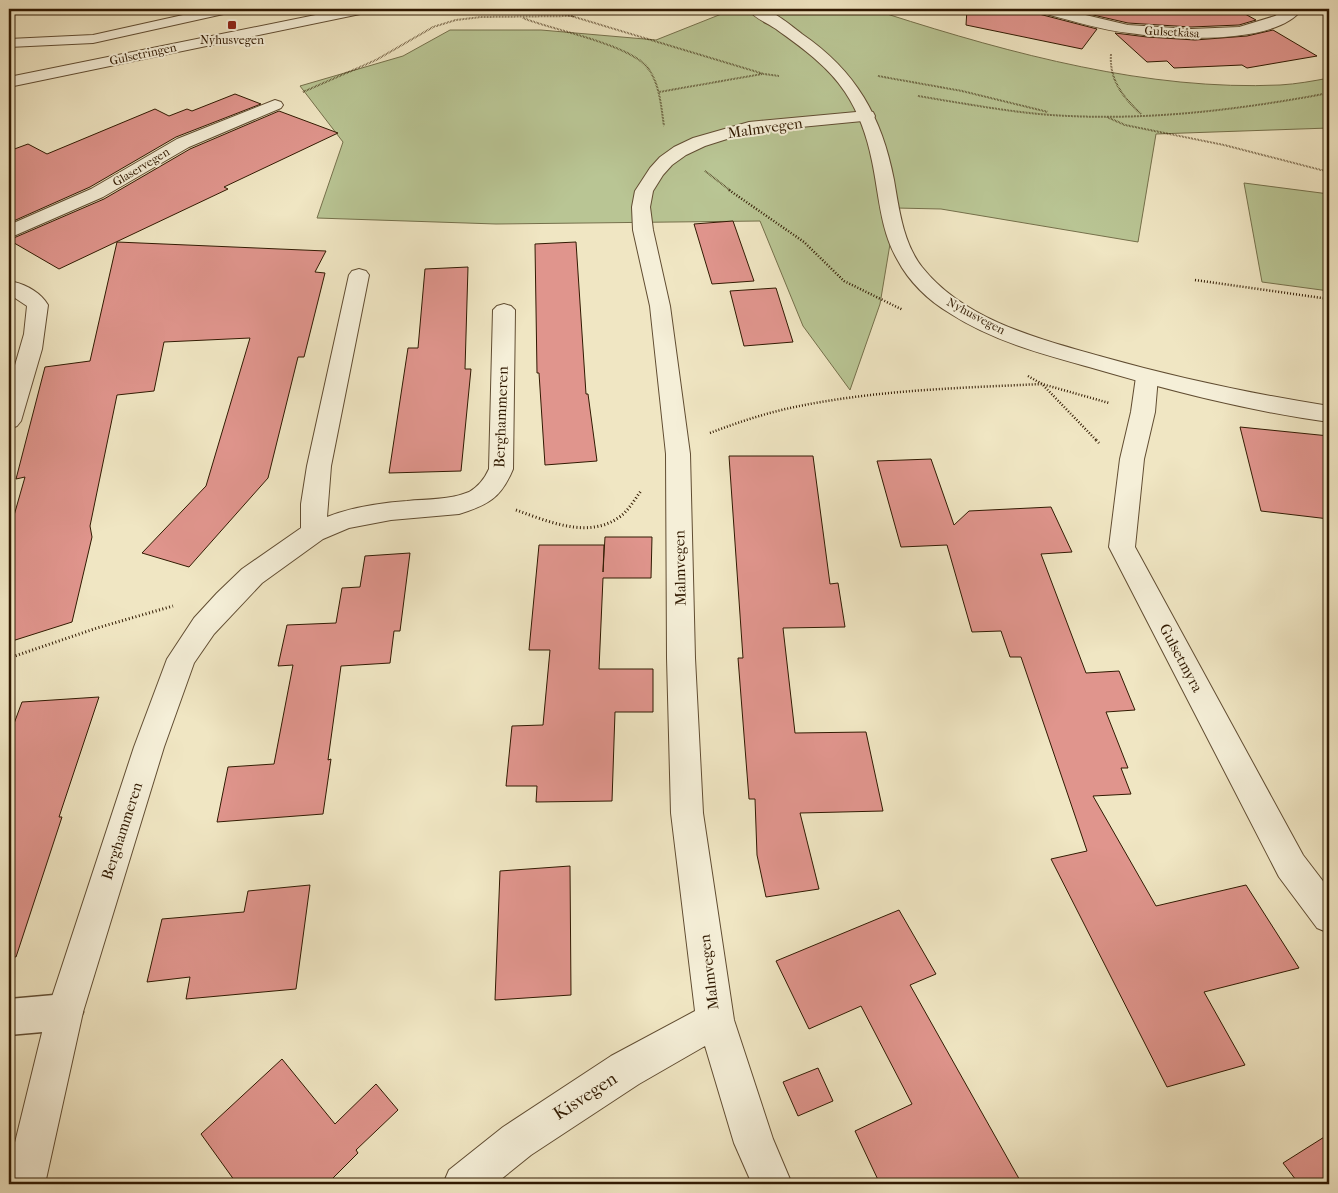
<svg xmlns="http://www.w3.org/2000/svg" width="1338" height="1193" font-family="'IM FELL French Canon',serif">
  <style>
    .green { fill: #b9c594; stroke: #75704b }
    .building { fill: #e0958d; stroke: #311a02 }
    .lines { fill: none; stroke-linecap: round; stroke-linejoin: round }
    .service-casing { stroke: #614d32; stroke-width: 3 }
    .minor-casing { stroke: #614d32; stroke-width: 2 }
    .tertiary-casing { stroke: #614d32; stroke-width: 2 }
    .path-far2 { stroke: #311a02; stroke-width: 2; stroke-dasharray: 0.5 1; stroke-linecap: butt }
    .path-far1 { stroke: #311a02; stroke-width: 2.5; stroke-dasharray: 1 2; stroke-linecap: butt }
    .path { stroke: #311a02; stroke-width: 3; stroke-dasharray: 1 2.5; stroke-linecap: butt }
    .service { fill: #f5efd8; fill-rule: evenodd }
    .minor { fill: #f5efd8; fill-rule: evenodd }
    .tertiary { fill: #f5efd8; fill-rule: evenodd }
    .poi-dot { fill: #8f2418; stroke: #f5efd8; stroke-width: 2 }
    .labels { text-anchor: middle; stroke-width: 4; stroke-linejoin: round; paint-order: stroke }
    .far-street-label { font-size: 12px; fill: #311a02; stroke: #f5efd8 }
    .far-poi-label { font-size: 12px; fill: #311a02; stroke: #f5efd8 }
    .street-label { font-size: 15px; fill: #311a02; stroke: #f5efd8 }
    .near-street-label { font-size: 18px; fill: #311a02; stroke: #f5efd8 }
  </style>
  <rect width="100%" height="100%" fill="#f0e6c3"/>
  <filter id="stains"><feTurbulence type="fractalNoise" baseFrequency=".004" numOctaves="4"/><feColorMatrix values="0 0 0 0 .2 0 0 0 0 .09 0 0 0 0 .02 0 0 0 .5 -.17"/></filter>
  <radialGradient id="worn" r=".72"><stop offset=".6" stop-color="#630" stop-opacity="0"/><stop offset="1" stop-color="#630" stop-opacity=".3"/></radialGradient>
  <!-- green -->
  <path class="green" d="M734,9H878L887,14C1012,54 1149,91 1280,85C1297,84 1313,81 1329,78V128L1156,134L1138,242L941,209L896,208L880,304L850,390L803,326L760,221L496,224L317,218L343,142L300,86L403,56L450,30H541L656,40Z
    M1244,183L1329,194V291L1262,282Z"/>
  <!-- building -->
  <path class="building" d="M967,9H1036L1039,14L1097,29L1082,49L966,25Z
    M1067,9H1236L1256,20L1239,25L1191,27L1128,23Z
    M1273,30L1317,56L1247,68L1242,65L1174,68L1167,61L1147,62L1115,33L1147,37L1195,40L1247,36Z
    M235,94L261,104L176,137L90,187L9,223V151L28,144L47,154L155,109L169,116L187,109L192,111Z
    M279,111L338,133L224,187L228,189L59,269L9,240L104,199L190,149Z
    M733,221L754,281L712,284L694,224Z
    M117,242L326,251L315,272L325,273L304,357H298L268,478L189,567L142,553L206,486L250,338L164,342L154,391L117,395L90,526L92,537L72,622L9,642V533L25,477L16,479L45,367L90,361Z
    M576,242L586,394H588L597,461L545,465L539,373H537L535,244Z
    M468,267L465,369H471L461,471L389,473L408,348H418L425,269Z
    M776,288L793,342L744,346L730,291Z
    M1240,427L1329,436V519L1261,511Z
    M729,456H813L830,584L838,583L845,627L783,628L795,733L866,732L883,811L800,813L819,889L766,897L757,855L755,799H749L738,658H743Z
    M931,459L954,525L969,511L1051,507L1072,552L1041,554L1086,673L1119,671L1135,710L1106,712L1128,768H1121L1131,794L1093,796L1156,906L1246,885L1299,968L1204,992L1245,1065L1167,1087L1051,859L1087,851L1021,657H1010L1001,631L972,632L947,545L901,547L877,461Z
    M605,537H652L651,578H603L599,669H653V712H615L612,801L536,802L537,786H506L512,726L543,725L550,650H529L539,545H604L603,572Z
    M410,553L400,631H394L390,663L341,666L328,760L331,759L323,814L217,822L228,767L274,764L293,665L278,666L287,625L336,623L342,588L360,587L365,556Z
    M99,697L59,817H62L16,957L9,956V737L22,702Z
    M570,866L571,995L495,1000L500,871Z
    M310,885L296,989L186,999L190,977L147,982L162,919L244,912L248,891Z
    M899,910L936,974L910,985L1022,1184H880L855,1131L912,1104L861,1006L809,1029L776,961Z
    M282,1059L335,1124L376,1084L398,1110L356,1150L358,1153L327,1184H237L201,1134Z
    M818,1068L833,1101L798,1116L783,1082Z
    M1329,1134V1184H1299L1283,1163Z"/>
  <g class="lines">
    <!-- service casing -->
    <g class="service-casing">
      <path id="service" d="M65,994L77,1000L83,1012L77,1024L65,1030L9,1035V999Z"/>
    </g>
    <!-- minor casing -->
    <g class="minor-casing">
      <path id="minor" d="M210,9H235L233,12L228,13L93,43L9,47V39L93,35Z
        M1038,9H1060L1128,25L1191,29L1239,27L1275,16L1286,9H1302C1276,46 1169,39 1129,33C1102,30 1076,22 1050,15L1040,12Z
        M275,100L281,102L283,105L281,108L189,147L103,197L9,238V225L91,189L177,139Z
        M867,111L873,112L875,116L873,120L749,132L705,146L686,155L672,165L663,175L653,191L650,207L653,230L670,306L690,454L695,658L703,813L734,1020L773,1139L792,1184H752L734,1143L705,1046L639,1084L531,1155L495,1184H443L449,1170L503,1127L611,1056L695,1011L671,813L667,658L666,454L650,306L633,230L632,207L635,191L650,168L660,157L674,147L693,138L749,122Z
        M359,269L366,271L369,275L331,466L327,517C352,507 380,503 407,501C427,499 450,500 469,492C478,487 485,478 489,469L493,310L497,306L504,304L511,306L515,310L513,469C501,498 488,505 459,514L391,520L349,528L323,539L262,583L214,634L194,663L164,747L83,1012L45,1184H9V1167L47,1012L134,747L167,659L194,618L217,593L242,569L301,528V504L307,466L349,275L352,271Z
        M14,282C27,285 41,293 48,305L42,349L21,421L17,426L9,429V386L24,334L27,306L9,294V283Z
        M1147,370L1155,372L1158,377L1155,412L1144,459L1135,547L1303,855L1329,889V933L1317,928L1279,877L1109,547L1120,459L1131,412L1136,377L1139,372Z"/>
    </g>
    <!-- tertiary casing -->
    <g class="tertiary-casing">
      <path id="tertiary" d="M345,9H372L370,12L365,13L9,87V77Z
        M748,9C752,9 759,8 763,9C774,11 793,27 802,34C856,71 882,117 894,180C899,209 903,243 922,267C965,321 1040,339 1103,357C1177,378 1253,394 1329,406V422C1248,411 1168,390 1089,367C1042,354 993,341 951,314C929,301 909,282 897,259C880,229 879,194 872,161C867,136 859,113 845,92C828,66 801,47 776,29C767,23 754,18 748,9Z"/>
    </g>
    <!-- path-far2 -->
    <path class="path-far2" d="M548,9L764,74L779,76
      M523,18C553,30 628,44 647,67C660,83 661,107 664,126
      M1111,54C1109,80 1123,97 1141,114
      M878,76L962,91L1048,112
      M303,92L376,60L433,27L456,20L481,17L573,16L575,9
      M659,92L762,74
      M918,96C968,104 1018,114 1069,116C1156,120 1243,109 1329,93
      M1107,117L1125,125L1224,145L1329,172
      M705,171L731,191"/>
    <!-- path-far1 -->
    <path class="path-far1" d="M729,190L804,242L844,281L903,310
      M1195,280L1329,299
      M1028,376L1042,384L1109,403
      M710,433C736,423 763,414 790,408C873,390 958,388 1042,384L1097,441"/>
    <!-- path -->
    <path class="path" d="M1096,440L1099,443
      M516,510C547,521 587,539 618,518C628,512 634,500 641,491
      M9,658L97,628L173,606"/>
    <!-- service -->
    <use href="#service" class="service"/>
    <!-- minor -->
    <use href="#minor" class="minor"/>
    <!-- tertiary -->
    <use href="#tertiary" class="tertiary"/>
  </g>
  <!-- markers -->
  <rect class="poi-dot" x="227" y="20" width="10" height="10" rx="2.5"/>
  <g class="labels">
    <!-- far-street labels -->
    <g class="far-street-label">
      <text transform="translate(1172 32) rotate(3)" y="4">Gulsetkåsa</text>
      <text transform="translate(143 54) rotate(-12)" y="4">Gulsetringen</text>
      <text transform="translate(141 167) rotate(-31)" y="4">Glaservegen</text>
      <text transform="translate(976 316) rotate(28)" y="4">Nyhusvegen</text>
    </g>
    <!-- far-poi labels -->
    <g class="far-poi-label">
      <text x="232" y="44">Nyhusvegen</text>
    </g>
    <!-- street labels -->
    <g class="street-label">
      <text transform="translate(765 128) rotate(-8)" y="5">Malmvegen</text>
      <text transform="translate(501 417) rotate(-88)" y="5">Berghammeren</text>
      <text transform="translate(680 568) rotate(-91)" y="5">Malmvegen</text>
      <text transform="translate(1181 658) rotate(62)" y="5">Gulsetmyra</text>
      <text transform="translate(122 831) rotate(-72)" y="5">Berghammeren</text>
      <text transform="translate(709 972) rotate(-97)" y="5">Malmvegen</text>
    </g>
    <!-- near-street labels -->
    <g class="near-street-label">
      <text transform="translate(585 1096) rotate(-33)" y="6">Kisvegen</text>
    </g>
  </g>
  <!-- margin -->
  <rect width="1338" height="1193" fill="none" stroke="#f0e6c3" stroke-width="30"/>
  <rect x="10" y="10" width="1318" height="1173" fill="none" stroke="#311a02" stroke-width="2.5"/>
  <rect x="15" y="15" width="1308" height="1163" fill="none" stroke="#311a02"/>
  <rect width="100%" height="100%" filter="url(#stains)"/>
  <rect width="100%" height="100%" fill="url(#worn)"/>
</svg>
